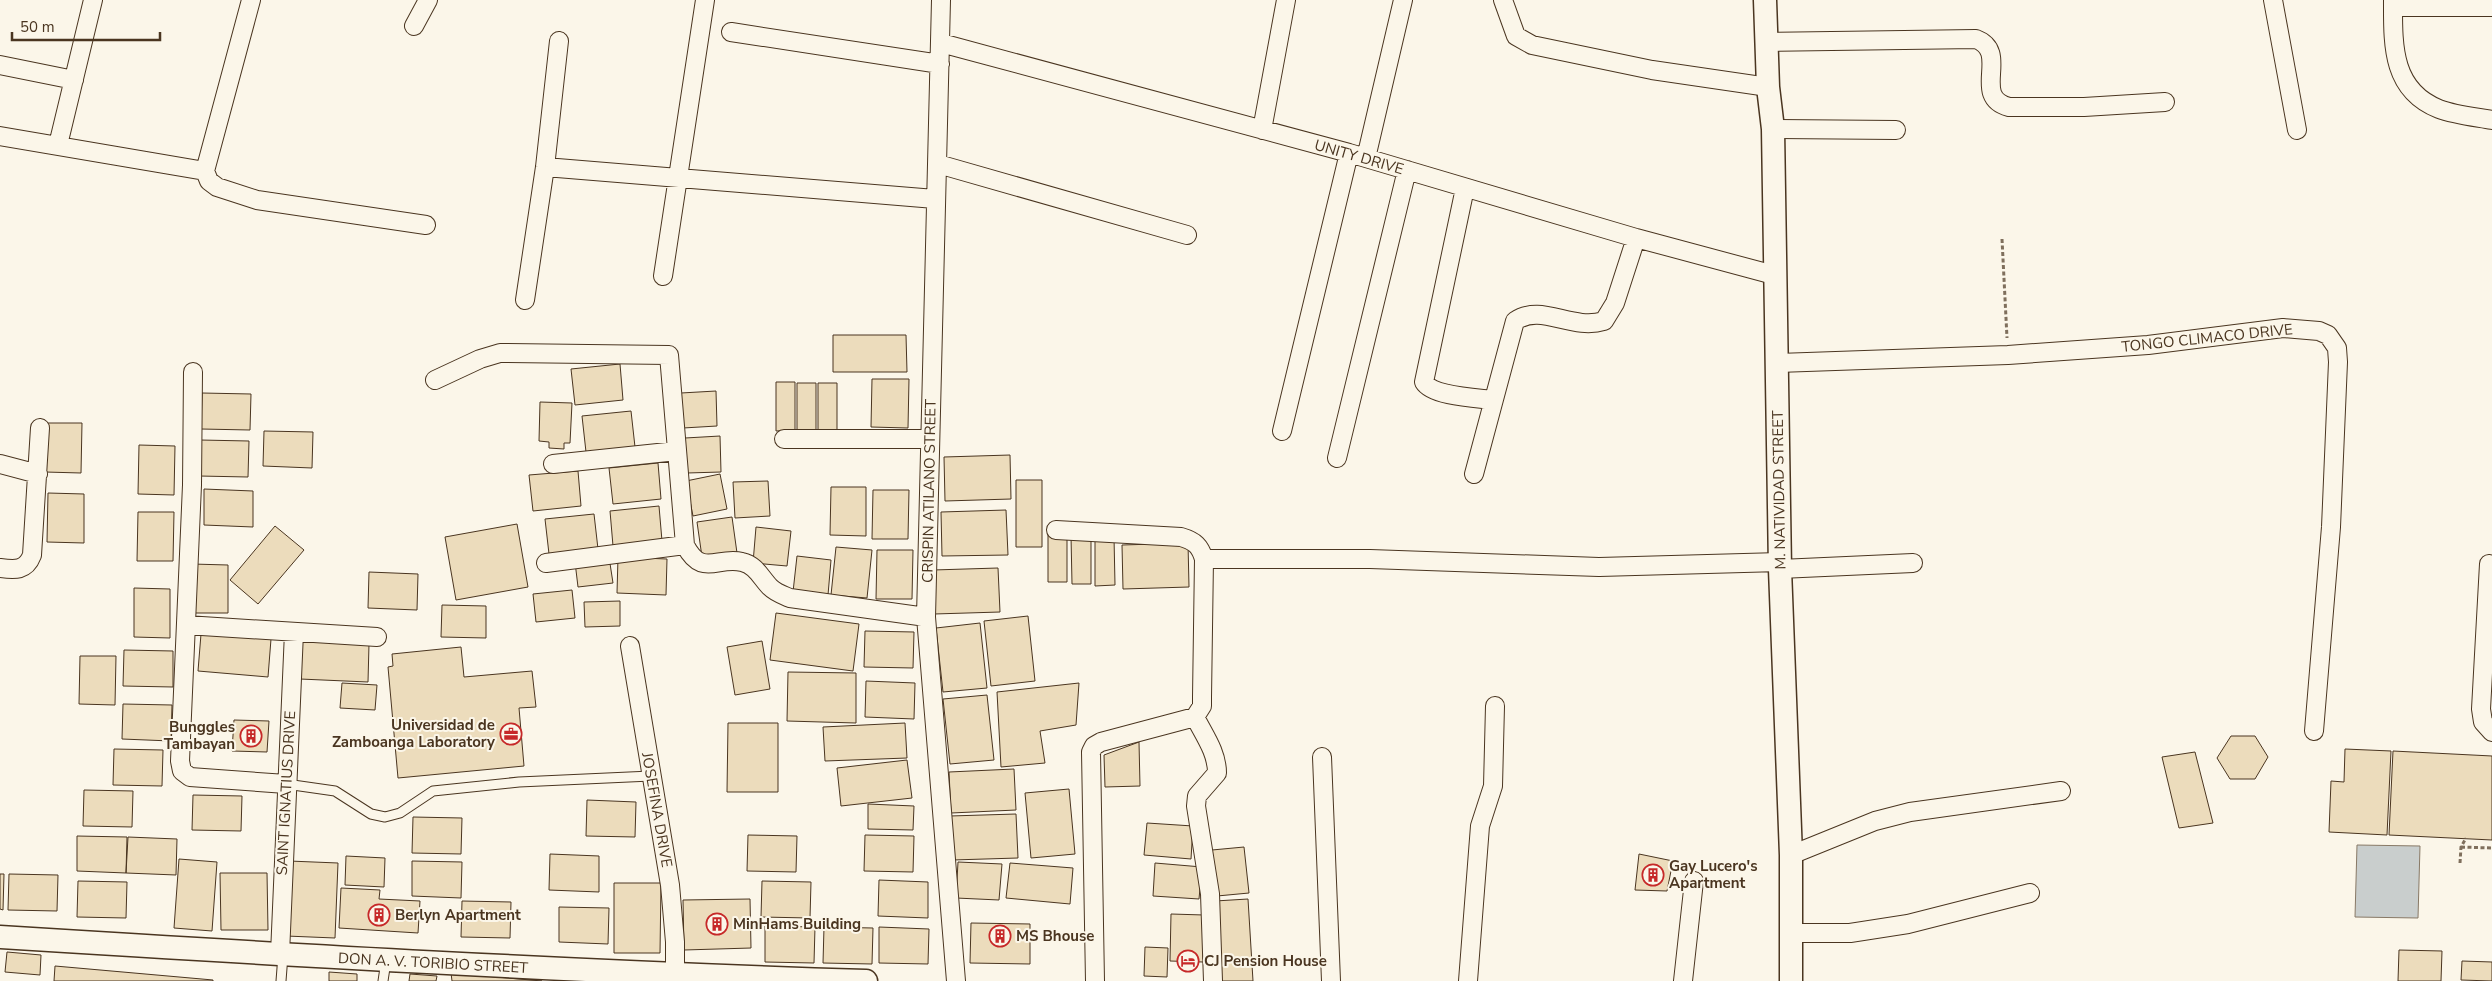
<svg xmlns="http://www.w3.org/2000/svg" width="2492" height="981" font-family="'Nunito Sans',sans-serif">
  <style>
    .water { fill: #c9cecd; stroke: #887966 }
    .building { fill: #ecdcbc; stroke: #4a3520 }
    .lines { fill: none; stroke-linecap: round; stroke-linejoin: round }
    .service-casing { stroke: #4a3520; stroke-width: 11 }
    .minor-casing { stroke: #4a3520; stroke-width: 20 }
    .tertiary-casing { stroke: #4a3520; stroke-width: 25 }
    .path { stroke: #7f6f5c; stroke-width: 3; stroke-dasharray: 4 2.5; stroke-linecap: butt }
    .service { stroke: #fbf6e9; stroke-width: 9 }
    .minor { stroke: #fbf6e9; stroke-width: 18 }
    .tertiary { stroke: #fbf6e9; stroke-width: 22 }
    .labels { text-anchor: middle; stroke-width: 4; stroke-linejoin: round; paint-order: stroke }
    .street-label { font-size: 15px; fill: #4a3520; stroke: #fbf6e9 }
    .poi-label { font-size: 15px; font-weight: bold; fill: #4a3520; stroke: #fbf6e9; text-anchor: start }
  </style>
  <rect width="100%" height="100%" fill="#fbf6e9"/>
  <!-- water -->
  <path class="water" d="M2357,845L2420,846L2418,918L2355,917Z"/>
  <!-- building -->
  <path class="building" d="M833,335H906L907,372H833Z
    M620,364L623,400L575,405L571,369Z
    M872,379H909L908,428L871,427Z
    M776,382H795V430L776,431Z
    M797,383H816V431H797Z
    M818,383H837V431H818Z
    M716,391L717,426L683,428L681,393Z
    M202,393L251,394L250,430L201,429Z
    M540,402L572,403L570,443H564V449L549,448V442L539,441Z
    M631,411L635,447L586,452L582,416Z
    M46,423H82L81,473L45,472Z
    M264,431L313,432L312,468L263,466Z
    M720,436L721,472L687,473L685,438Z
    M200,440L249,441L248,477L199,476Z
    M139,445L175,446L174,495L138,494Z
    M1010,455L1011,499L945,501L944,457Z
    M658,463L661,499L613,504L609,468Z
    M578,471L581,506L533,511L529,475Z
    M720,474L727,509L693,516L686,481Z
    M1016,480H1042V547H1016Z
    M768,481L770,516L735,518L733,482Z
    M831,487H866V536L830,535Z
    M204,489L253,491V527L204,525Z
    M873,490H909L908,539H872Z
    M48,493L84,494V543L47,542Z
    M659,506L662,541L613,546L610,511Z
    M1006,510L1008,555L942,556L941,512Z
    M138,512H174L173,561H137Z
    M594,514L598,549L549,554L545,519Z
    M732,517L737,553L702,557L697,522Z
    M517,524L528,587L456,600L445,537Z
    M275,526L304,550L258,604L230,580Z
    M756,527L791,531L787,566L753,563Z
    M1048,534H1067V582H1048Z
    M1071,536H1091V584H1072Z
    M1095,537H1114L1115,585L1095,586Z
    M1188,543L1189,587L1123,589L1122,545Z
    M836,547L872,550L867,598L831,595Z
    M877,550H913L912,599H876Z
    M797,556L831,560L828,595L793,592Z
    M609,557L613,583L578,587L575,562Z
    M618,557L667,559L666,595L617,593Z
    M192,564L228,565V613H192Z
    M998,568L1000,612L934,614L933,570Z
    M369,572L418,574L417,610L368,608Z
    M134,588L170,589V638L134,637Z
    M572,590L575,618L536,622L533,594Z
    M620,601V626L585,627L584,602Z
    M442,605L486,606V638L441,637Z
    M776,613L859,624L853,671L770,660Z
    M1028,616L1035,681L991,686L984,621Z
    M980,623L987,688L943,692L936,628Z
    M865,631L914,632L913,668L864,667Z
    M201,634L271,639L268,677L198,671Z
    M302,641L369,644L368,682L300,679Z
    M762,641L770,689L735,695L727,647Z
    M461,647L464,677L532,671L536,707L519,708L524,766L398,778L388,667L393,666L392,654Z
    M124,650L173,651V687L123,686Z
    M80,656H116L115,705L79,704Z
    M788,672L856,673V723L787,721Z
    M866,681L915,683L914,719L865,717Z
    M342,683L377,685L375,710L340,708Z
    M1079,683L1076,725L1040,731L1045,763L1001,767L997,692Z
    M987,695L994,760L950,764L943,699Z
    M123,704L172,705L171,741L122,739Z
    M234,720L269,721L267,752L232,751Z
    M728,723H778V792H727Z
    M905,723L907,758L825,761L823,727Z
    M2231,736H2255L2268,757L2255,779H2230L2217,758Z
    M1139,742L1140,786L1105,787L1104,755Z
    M114,749L163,750L162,786L113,785Z
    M2345,749L2391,751L2387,835L2329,832L2331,781L2344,782Z
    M2393,751L2492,756V840L2389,835Z
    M2195,752L2213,823L2179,828L2162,757Z
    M907,760L912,798L841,806L837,768Z
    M1014,769L1016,810L951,813L949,772Z
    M1069,789L1075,854L1031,858L1025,793Z
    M84,790L133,791L132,827L83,826Z
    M193,795L242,796L241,831L192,830Z
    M587,800L636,802L635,837L586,836Z
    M868,804L914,806L913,830L868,829Z
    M1016,814L1018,858L952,860L950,816Z
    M413,817L462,818L461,854L412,853Z
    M1147,823L1193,826L1191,859L1144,855Z
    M748,835L797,836L796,872L747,871Z
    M865,835L914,836L913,872L864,871Z
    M77,836L127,837L126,873L77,871Z
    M128,837L177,839L176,875L126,873Z
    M1244,847L1249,893L1217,896L1212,850Z
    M550,854L599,856V892L549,890Z
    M1639,854L1673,861L1667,891L1635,890Z
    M346,856L385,858L384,887L345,885Z
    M179,859L217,862L212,931L174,928Z
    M289,861L338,863L335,938L286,936Z
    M412,861L462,862L461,898L412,896Z
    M958,862L1002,864L999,900L956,898Z
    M1010,863L1073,868L1070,904L1006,898Z
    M1155,863L1202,867L1199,899L1153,896Z
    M220,873H267L268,930H221Z
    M0,874H4L3,910L0,909Z
    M9,874L58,875L57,911L8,910Z
    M879,880L928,882V918L878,916Z
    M78,881L127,882L126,918L77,917Z
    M762,881L811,882L810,918L761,917Z
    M614,883H661L660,953H614Z
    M341,888L380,890L379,899L420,901L418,933L339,928Z
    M750,899L751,948L684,950L683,900Z
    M1248,899L1253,981H1221L1215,901Z
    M462,901L511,902L510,938L461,937Z
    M559,907L609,908L608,944L559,942Z
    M1171,914L1204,915L1203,962L1170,961Z
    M971,923L1030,924V964L970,963Z
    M765,926L815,927L814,963L765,962Z
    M824,927L873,928L872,964L823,963Z
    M879,927L929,929L928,964L879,963Z
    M1145,947L1168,948L1167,977L1144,976Z
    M2399,950L2442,951L2441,981H2398Z
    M7,952L41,955L40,975L5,972Z
    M2462,961L2492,962V981L2461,980Z
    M55,966L213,980V981H54Z
    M329,972L357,974V981H329Z
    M451,973L542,981H452Z
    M410,974L437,976L436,981H409Z"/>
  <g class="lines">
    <!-- service casing -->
    <g class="service-casing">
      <path id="service" d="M286,784L335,791L371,814L385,817L400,813L433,791L519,782L651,776
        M281,981L283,955
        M383,981L386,961"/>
    </g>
    <!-- minor casing -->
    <g class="minor-casing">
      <path id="minor" d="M251,0L205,171L209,181L217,187L257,200L426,225
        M941,0L926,617L956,981
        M1503,0L1516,36L1532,45L1652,70L1768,87
        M2273,0L2297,130
        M2393,0C2393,44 2391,90 2439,109C2455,115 2475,117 2492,120
        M2393,7H2492
        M414,26L428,0
        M731,32L940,64
        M1767,42L1976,39C2011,52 1970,97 2009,107H2084L2165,102
        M941,43L1349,153L1636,238L1774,275
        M0,65L74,80
        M1773,129L1896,130
        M1262,130L1286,0
        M0,136L205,171
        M58,145L93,0
        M1366,158L1403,0
        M938,164L1187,235
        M545,167L935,199
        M1465,188L1424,382C1432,396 1476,398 1492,400
        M663,276L705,0
        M525,300L545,167L559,41
        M1776,363L2008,355L2148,345L2283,328L2319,331L2328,335L2337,348L2338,362L2331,527L2314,731
        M193,372L192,485L180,761L182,771L190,777L286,784
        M435,380L480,359L500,353L669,355L685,545C702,578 717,556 742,562C756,565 761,578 770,587C776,593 783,595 790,598L926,617
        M1282,431L1349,153
        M784,439H930
        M1337,458L1407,170
        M0,464L38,474
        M553,464L677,451
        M1474,474L1515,321C1542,303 1571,331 1604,321L1615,303L1636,238
        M1056,530L1181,537C1195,541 1200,546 1204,559L1202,697V706L1195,717L1101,742L1094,746L1091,752L1095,981
        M1204,559H1370L1599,567L1780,562
        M546,563L685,545
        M2489,564L2481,709L2483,722L2492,732
        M0,568C15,570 26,571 32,555L40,428
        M1780,569L1913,563
        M186,625L377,637
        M630,646L670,885L675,942V975
        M1195,717C1204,735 1217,752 1217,773L1197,796L1196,806L1210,894L1213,981
        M1322,757L1331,981
        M1791,855L1875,821L1910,812L2061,791
        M1790,933H1850L1908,924L2030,893
        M280,954L294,632
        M1468,981L1480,826L1493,786L1495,706
        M1683,981L1694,881"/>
    </g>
    <!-- tertiary casing -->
    <g class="tertiary-casing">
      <path id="tertiary" d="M1765,0L1768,87L1773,129L1780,569L1791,855V981
        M0,937C288,955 577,972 866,981"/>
    </g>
    <!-- path -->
    <path class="path" d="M2002,239L2007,338
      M2461,847L2492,848
      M2460,863L2461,847L2466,838"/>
    <!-- service -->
    <use href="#service" class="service"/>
    <!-- minor -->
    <use href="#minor" class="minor"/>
    <!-- tertiary -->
    <use href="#tertiary" class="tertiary"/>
  </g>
  <!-- icons -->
  <defs>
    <g id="office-ring" transform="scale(1.125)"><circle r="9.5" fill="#fbf6e9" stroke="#c62828" stroke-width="1.5"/><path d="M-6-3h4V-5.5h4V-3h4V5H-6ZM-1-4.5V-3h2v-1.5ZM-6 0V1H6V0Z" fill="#c62828"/></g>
    <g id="building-ring" transform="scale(1.125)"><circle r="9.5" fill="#fbf6e9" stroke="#c62828" stroke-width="1.5"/><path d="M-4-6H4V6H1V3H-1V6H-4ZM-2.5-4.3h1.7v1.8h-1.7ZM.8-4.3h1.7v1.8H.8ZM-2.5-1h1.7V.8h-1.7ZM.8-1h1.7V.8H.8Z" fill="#c62828"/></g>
    <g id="hotel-ring" transform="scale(1.125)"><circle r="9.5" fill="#fbf6e9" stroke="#c62828" stroke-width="1.5"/><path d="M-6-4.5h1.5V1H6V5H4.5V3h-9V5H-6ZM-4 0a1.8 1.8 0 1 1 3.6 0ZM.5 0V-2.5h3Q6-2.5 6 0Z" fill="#c62828"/></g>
  </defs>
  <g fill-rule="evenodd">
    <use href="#office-ring" x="511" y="734"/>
    <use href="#building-ring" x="251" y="736"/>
    <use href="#building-ring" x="1653" y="875"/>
    <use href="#building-ring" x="379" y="915"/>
    <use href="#building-ring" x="717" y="924"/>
    <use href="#building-ring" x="1000" y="936"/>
    <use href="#hotel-ring" x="1188" y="961"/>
  </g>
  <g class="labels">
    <!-- street labels -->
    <g class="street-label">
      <text transform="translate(1359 157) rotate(16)" y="5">UNITY DRIVE</text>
      <text transform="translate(2207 338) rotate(-6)" y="5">TONGO CLIMACO DRIVE</text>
      <text transform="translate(1779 490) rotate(-91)" y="5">M. NATIVIDAD STREET</text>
      <text transform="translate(929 491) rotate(-89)" y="5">CRISPIN ATILANO STREET</text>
      <text transform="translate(286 793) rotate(-87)" y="5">SAINT IGNATIUS DRIVE</text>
      <text transform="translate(657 810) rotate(80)" y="5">JOSEFINA DRIVE</text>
      <text transform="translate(433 963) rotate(3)" y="5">DON A. V. TORIBIO STREET</text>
    </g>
    <!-- poi labels -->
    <g class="poi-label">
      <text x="495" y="730" text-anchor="end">Universidad de<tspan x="495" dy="17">Zamboanga Laboratory</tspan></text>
      <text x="235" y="732" text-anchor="end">Bunggles<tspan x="235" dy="17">Tambayan</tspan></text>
      <text x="1669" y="871">Gay Lucero's<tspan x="1669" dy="17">Apartment</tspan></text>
      <text x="395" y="920">Berlyn Apartment</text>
      <text x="733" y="929">MinHams Building</text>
      <text x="1016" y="941">MS Bhouse</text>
      <text x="1204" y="966">CJ Pension House</text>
    </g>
  </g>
  <!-- scale -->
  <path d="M12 32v8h148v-8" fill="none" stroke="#4a3520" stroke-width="2.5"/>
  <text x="20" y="32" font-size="15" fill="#4a3520" stroke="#fbf6e9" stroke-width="4" paint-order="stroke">50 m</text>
</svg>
